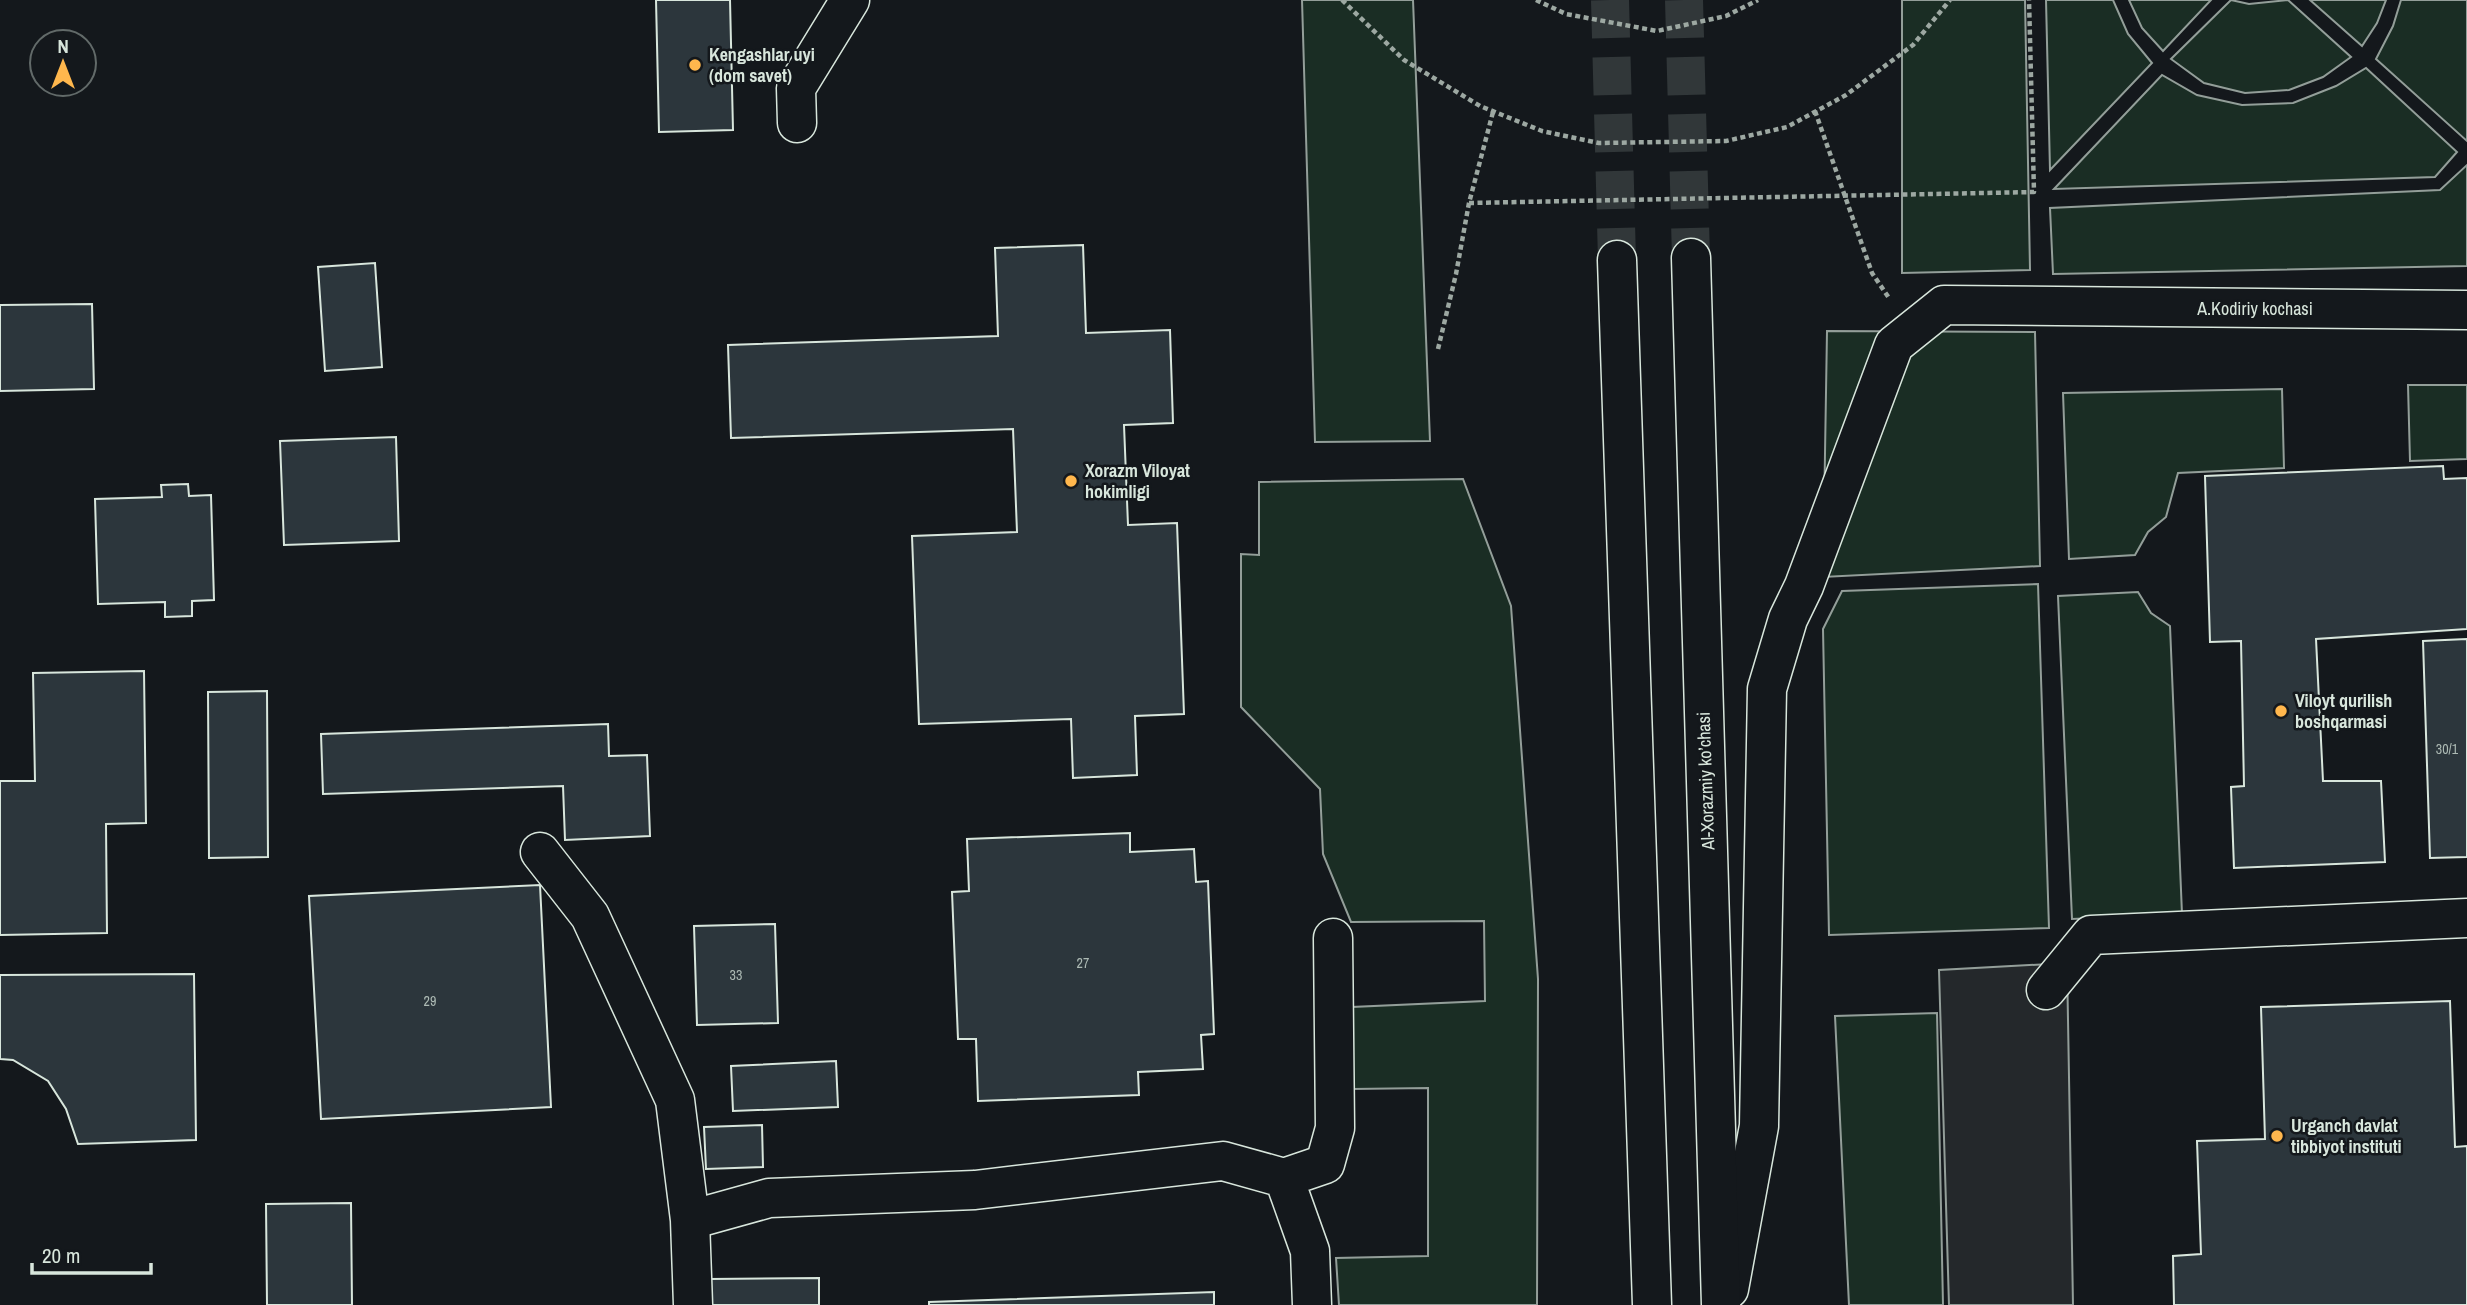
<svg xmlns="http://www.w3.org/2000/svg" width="2467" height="1305" font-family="'Archivo Narrow',sans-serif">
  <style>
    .green { fill: #1a2d24; stroke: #939e99; stroke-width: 2 }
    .parking { fill: #24282b; stroke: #939e99; stroke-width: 2 }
    .building { fill: #2c363c; stroke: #d8e6dc; stroke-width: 2 }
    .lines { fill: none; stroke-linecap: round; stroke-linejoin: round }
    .major-tunnel { stroke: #313739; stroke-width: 38; stroke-dasharray: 38 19; stroke-linecap: butt }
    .minor-casing { stroke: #d8e6dc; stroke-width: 41 }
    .major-casing { stroke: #d8e6dc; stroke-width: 41 }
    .path { stroke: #9da8a2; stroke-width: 4.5; stroke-dasharray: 5 3.5; stroke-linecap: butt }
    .minor { stroke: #14181c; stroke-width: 38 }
    .major { stroke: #14181c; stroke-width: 38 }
    .poi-dot { fill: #ffb74d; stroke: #14181c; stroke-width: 2.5 }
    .labels { text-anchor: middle; stroke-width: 5; stroke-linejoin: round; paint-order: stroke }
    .number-label { font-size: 14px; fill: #adbab4 }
    .poi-label { font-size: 18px; font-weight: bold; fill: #d8e6dc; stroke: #14181c; text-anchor: start }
    .street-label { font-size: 18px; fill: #d8e6dc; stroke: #14181c }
  </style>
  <rect width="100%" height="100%" fill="#14181c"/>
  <!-- green -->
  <path class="green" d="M1302,0H1413L1430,441L1315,442Z
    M1902,0H2025L2030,270L1902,273Z
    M2046,0H2113L2128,34L2152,63L2050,170Z
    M2129,0H2211L2163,51L2142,28Z
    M2231,0L2249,4L2288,0L2351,57L2323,77L2289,90L2245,93L2204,83L2171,59Z
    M2310,0H2386L2377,23L2362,46Z
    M2401,0H2467V141L2376,59L2393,26Z
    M2366,68L2457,152L2435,177L2054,189L2162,75L2197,95L2242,105L2293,103L2336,86Z
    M2467,165V266L2053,274L2050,208L2440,190Z
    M1827,331L2035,332L2040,566L1823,577Z
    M2408,385H2467V459L2410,461Z
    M2282,389L2284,468L2178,473L2166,517L2148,532L2135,555L2069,559L2063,393Z
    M1463,479L1511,606L1538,979L1537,1305H1339L1336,1258L1428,1256V1088L1352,1089V1007L1485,1001L1484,921L1351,922L1323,854L1320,789L1241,707V554L1259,555V482Z
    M2038,584L2049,928L1829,935L1823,629L1842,591Z
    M2138,592L2151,613L2170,626L2182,914L2072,919L2058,596Z
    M1937,1013L1943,1305H1849L1835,1016Z"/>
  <!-- parking -->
  <path class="parking" d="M2067,963L2073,1305H1949L1939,970Z"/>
  <!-- building -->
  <path class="building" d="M656,0H730L733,130L659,132Z
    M1083,245L1086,333L1170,330L1173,423L1124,425L1128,525L1177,523L1184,714L1135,716L1137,775L1073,778L1071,719L919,724L912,536L1017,532L1013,429L731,438L728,345L998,336L995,248Z
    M375,263L382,367L325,371L318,267Z
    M92,304L94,389L0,391V305Z
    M396,437L399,541L284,545L280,441Z
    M2443,466L2444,479L2467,478V629L2316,639L2323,781H2381L2385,862L2234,868L2231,787L2244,786L2241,641L2210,642L2205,476Z
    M188,484L189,496L211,495L214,600L192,601V616L165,617V602L98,604L95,499L162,497L161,485Z
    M2467,639V857L2430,858L2423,641Z
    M144,671L146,823L106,824L107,933L0,935V781H35L33,673Z
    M267,691L268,857L209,858L208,692Z
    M608,724L609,756L647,755L650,836L565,840L563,786L323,794L321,734Z
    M1130,833V852L1194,849L1196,882L1208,881L1214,1034L1201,1035L1203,1069L1138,1072L1139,1095L978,1101L976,1039H958L952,892L969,891L967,839Z
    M540,885L551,1107L321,1119L309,896Z
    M775,924L778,1023L697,1025L694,926Z
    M194,974L196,1140L78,1144L66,1109L48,1081L13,1060L0,1059V975Z
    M2450,1001L2455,1147L2467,1146V1305H2174L2173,1256L2201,1254L2197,1141L2265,1139L2261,1007Z
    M836,1061L838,1107L733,1111L731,1066Z
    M762,1125L763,1167L706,1169L704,1127Z
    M351,1203L352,1305H267L266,1204Z
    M819,1278V1305H710L709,1279Z
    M1214,1292V1305H929V1302Z"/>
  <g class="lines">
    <!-- major-tunnel -->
    <path class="major-tunnel" d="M1610,0L1617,260
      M1684,0L1691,258"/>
    <!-- minor casing -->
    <g class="minor-casing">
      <path id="minor" d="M797,123L796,88L850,0
        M540,852L590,916L675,1100L690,1220L693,1305
        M2046,990L2091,935L2467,918
        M1284,1178L1325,1164L1335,1128L1333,938
        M690,1220L769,1198L975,1190L1223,1161L1284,1178L1310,1251L1312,1305
        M1729,1289L1759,1126L1767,689L1788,619L1804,586L1894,345L1944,305L2467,310"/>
    </g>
    <!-- major casing -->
    <g class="major-casing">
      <path id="major" d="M1691,258L1721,1305
        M1617,260L1652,1305"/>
    </g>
    <!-- path -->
    <path class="path" d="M1342,0L1404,60L1480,106L1542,131L1599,143L1726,141L1787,127L1846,95L1913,45L1950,0
      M1536,0L1566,14L1657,31L1726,16L1758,0
      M1815,111L1872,273L1889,298
      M1469,203L2034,192L2029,0
      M1438,349L1456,274L1469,203L1493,112"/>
    <!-- minor -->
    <use href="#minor" class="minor"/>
    <!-- major -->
    <use href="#major" class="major"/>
  </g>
  <!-- markers -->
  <g class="poi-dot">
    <circle cx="695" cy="65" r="7"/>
    <circle cx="1071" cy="481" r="7"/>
    <circle cx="2281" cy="711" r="7"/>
    <circle cx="2277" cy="1136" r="7"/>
  </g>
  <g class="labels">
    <!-- number labels -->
    <g class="number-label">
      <text x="2447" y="754">30/1</text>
      <text x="1083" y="968">27</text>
      <text x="736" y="980">33</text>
      <text x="430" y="1006">29</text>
    </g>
    <!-- poi labels -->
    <g class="poi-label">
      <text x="709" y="61">Kengashlar uyi<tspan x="709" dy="21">(dom savet)</tspan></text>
      <text x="1085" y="477">Xorazm Viloyat<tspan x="1085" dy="21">hokimligi</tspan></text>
      <text x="2295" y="707">Viloyt qurilish<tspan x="2295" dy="21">boshqarmasi</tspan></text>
      <text x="2291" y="1132">Urganch davlat<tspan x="2291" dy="21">tibbiyot instituti</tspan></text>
    </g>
    <!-- street labels -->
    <g class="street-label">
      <text x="2255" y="315">A.Kodiriy kochasi</text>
      <text transform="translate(1706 781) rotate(-92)" y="6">Al-Xorazmiy ko’chasi</text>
    </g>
  </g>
  <!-- north arrow -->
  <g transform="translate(63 63)"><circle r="33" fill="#14181c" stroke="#626a69" stroke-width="2"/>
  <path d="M0-5L12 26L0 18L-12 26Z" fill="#ffb74d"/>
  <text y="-10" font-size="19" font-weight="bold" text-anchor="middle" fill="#d8e6dc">N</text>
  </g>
  <!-- scale -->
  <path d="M32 1263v10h119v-10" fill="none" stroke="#d8e6dc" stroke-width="3.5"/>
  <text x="42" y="1263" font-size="21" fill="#d8e6dc" stroke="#14181c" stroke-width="5" paint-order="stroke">20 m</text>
</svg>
